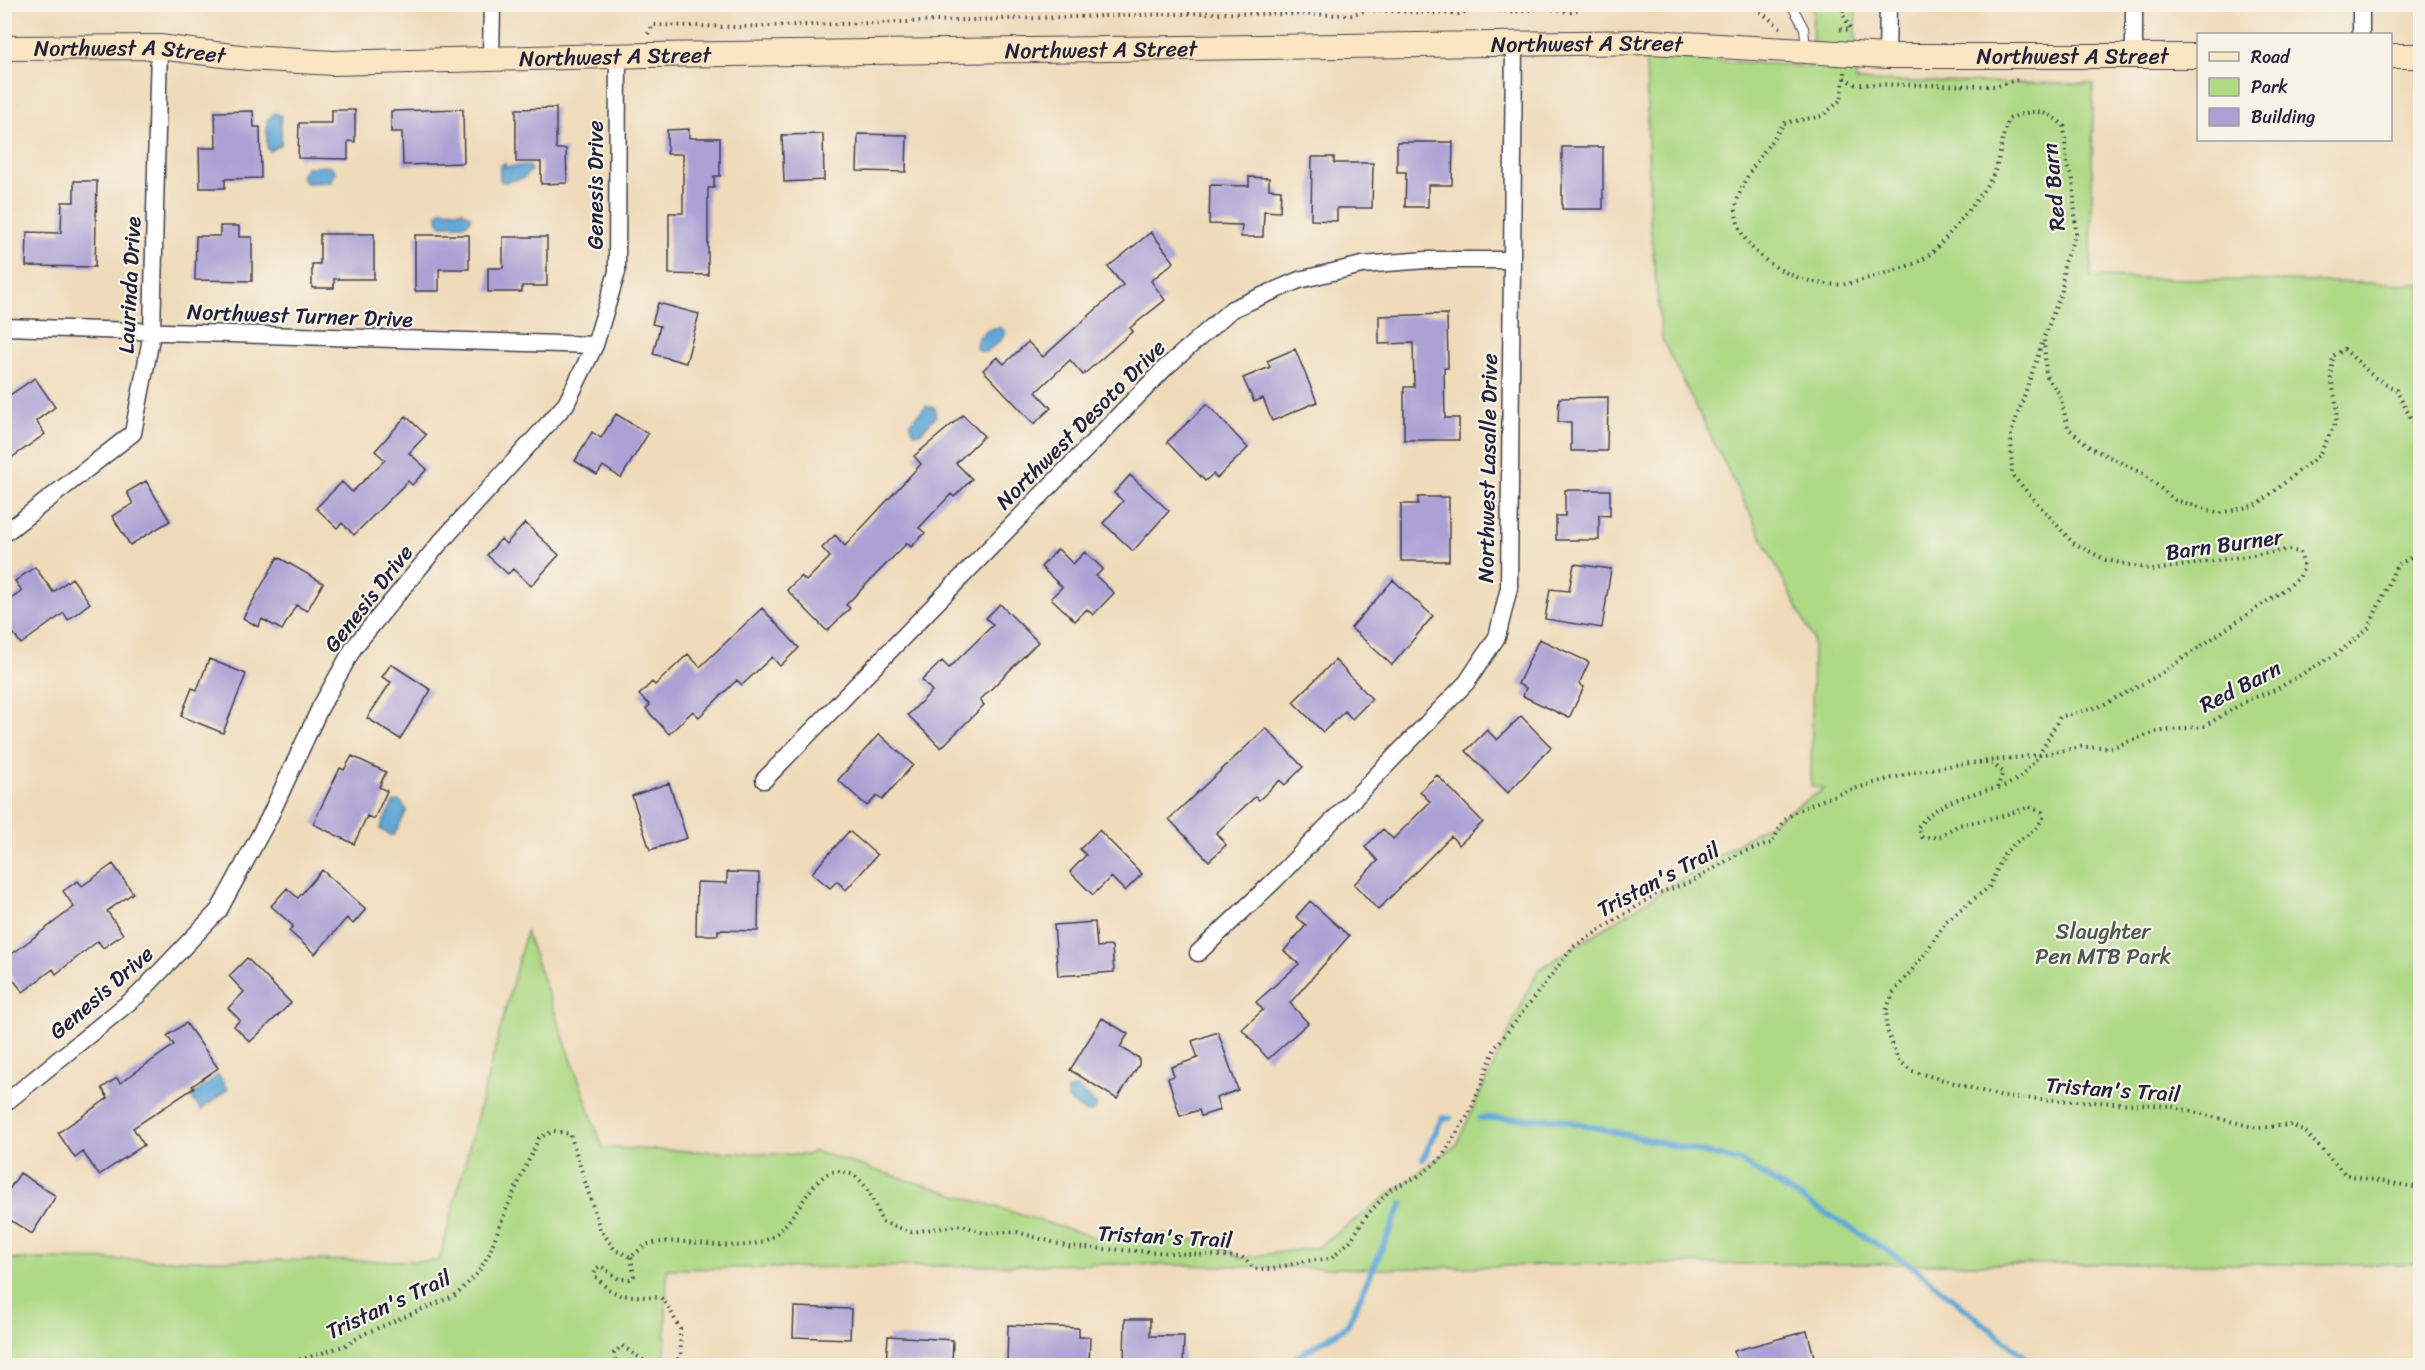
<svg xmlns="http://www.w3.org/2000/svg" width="2425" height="1370" font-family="Sriracha,sans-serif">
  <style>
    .green { fill: #aed985; stroke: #687e60; stroke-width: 1.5 }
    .water { fill: #5ea7d6; stroke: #406488; stroke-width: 1.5 }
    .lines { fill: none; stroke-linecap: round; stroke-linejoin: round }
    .stream { stroke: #5ea7d6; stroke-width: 6 }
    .building { fill: #aca1d4 }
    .lane-casing { stroke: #413e4e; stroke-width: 10 }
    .street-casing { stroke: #413e4e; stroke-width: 19 }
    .secondary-casing { stroke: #413e4e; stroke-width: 26 }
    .path { stroke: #413e4e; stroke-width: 4; stroke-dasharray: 1.5 4.5; stroke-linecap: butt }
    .lane { stroke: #fff; stroke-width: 8 }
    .street { stroke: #fff; stroke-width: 16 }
    .secondary { stroke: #fbe6c4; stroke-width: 24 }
    .labels { text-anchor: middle; stroke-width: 4.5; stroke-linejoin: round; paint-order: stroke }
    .street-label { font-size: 22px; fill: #22223b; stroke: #f7f3e8 }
    .park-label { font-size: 22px; fill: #4c5951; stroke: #f7f3e8 }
  </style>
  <rect width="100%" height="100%" fill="#f7f3e8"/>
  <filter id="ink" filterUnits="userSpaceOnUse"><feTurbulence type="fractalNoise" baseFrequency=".0167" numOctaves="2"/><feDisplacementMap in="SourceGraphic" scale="12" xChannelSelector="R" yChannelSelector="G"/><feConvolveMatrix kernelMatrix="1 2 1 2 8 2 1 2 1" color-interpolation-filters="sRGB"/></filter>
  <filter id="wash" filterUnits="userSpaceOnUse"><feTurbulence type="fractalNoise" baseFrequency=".008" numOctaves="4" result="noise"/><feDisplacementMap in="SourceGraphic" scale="24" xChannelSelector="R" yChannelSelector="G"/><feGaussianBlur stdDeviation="1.35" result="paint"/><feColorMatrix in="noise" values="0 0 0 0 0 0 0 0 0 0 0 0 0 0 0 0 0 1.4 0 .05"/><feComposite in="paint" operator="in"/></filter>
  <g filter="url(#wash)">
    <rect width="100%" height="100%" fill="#efdbba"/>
    <!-- green -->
    <path class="green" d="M1813,5H1856V81L2093,84L2091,277L2420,284V1264H1589L1384,1269L1117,1264L667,1269L665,1365L5,1366V1259L439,1261L526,932L603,1148L807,1155L814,1151L1100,1239L1163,1234L1184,1240L1213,1241L1241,1258L1318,1247L1456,1145L1538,970L1824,789L1811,786L1813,639L1662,339L1650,223L1646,56L1812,67Z"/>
    <!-- water -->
    <path class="water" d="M275,113L281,116V144L270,151L267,148V120Z
      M505,163V167L529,165L531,171L523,178L504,182L500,180V166Z
      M331,166L336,172L331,182L306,183L301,177L306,167Z
      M442,210L463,211L470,216V221L463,225H441L438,221V213Z
      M999,327L1005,332L1002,339L986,352L979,351L976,348C976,335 988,329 999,327Z
      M926,406L935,408L936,416L920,433H914L910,423Z
      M400,801L407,810L394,835H390L380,829L381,826L394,802Z
      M218,1075L228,1089L201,1110L191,1097Z
      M1077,1087L1095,1103L1097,1106L1092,1112L1086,1113L1068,1099L1067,1091Z"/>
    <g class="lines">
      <!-- stream -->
      <path class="stream" d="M1480,1118L1558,1119L1740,1161L1911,1265L2036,1366
        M1423,1159L1442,1118H1450
        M1283,1366L1347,1326L1402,1204"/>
    </g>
    <g id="blocks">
      <!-- building -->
      <path class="building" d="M556,108V149H566L567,183L541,184V162H516V109Z
        M463,109L464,163L403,165L402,132H391V111Z
        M332,110H355V142L348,141V159L298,158L299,123H332Z
        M253,111L254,127H260L261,178L225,179V188H200L199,148H216L215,112Z
        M689,129V138H720V176H714V188H708V275L669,274V213H683V154H667V130Z
        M823,134L824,180L784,182L782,135Z
        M858,134L907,135L906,172L857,171Z
        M1397,142H1453L1452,185H1428V207H1405L1406,172H1397Z
        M1562,147H1603V209H1562Z
        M1312,157H1334V163H1373L1372,208H1337V221L1311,220Z
        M1249,177L1269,178V189L1281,190L1280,212L1264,211L1263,237H1241L1242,225L1209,224L1210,185L1249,186Z
        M74,181H97L95,267L26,266L27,232L61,233L62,202H74Z
        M220,226H239V237H252V281L195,280L196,236H220Z
        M1151,232L1174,262L1151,281L1165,300L1130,328L1133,331L1083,375L1070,360L1036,392L1051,408L1034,424L983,370L997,357L1004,364L1028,342L1043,357L1123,285L1108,267Z
        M320,234H374V279H334V288H312V264H320Z
        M415,235H469V269H439V291H415Z
        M503,237H547V286H522V292H488V268H503Z
        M658,303L699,314L686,363L653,354L660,326L652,324Z
        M1447,314L1448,368H1444L1445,418H1459V440H1404V387H1414L1413,343L1379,344V316Z
        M1295,349L1317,402L1272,421L1263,398L1254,402L1243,378L1270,367L1267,361Z
        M35,378L55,407L36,421L45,434L4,463V399Z
        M1608,397L1607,451H1571V422H1558L1559,398Z
        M1207,404L1248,448L1217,478L1213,474L1205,481L1167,442Z
        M616,414L648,434L621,478L603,466L597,475L575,461L592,432L601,438Z
        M963,415L984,436L956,463L972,479L954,497L951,494L919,528L925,533L911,547L907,543L846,605L850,608L827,631L787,590L801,576L806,581L830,557L822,548L835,535L845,546L921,464L914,456Z
        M406,416L426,435L409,453L427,469L412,485L408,481L354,535L342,523L337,528L316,508L342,482L352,492L385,460L375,451Z
        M1130,475L1169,511L1133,551L1103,523L1123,501L1114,493Z
        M146,481L170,521L130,545L112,516L133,504L127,492Z
        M1565,490H1610V516L1599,515V540H1556V516H1565Z
        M1418,497H1449V561H1401V504H1418Z
        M525,523L559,555L531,586L513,569L508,574L487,555L501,539L506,544Z
        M1058,549L1073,564L1085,552L1103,569L1096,576L1114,593L1093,615L1087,609L1075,621L1051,598L1062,587L1041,567Z
        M278,557L323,583L307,611L296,605L282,630L262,619L258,627L243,618Z
        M1574,564L1611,569L1602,628L1545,619L1550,589L1569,591Z
        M35,567L53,592L72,578L90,603L68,620L64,613L21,644L4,620V604L22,591L15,581Z
        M1393,580L1433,616L1392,665L1351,628Z
        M1000,604L1038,642L980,700L984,705L941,748L908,715L932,691L922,680L942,661L949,668L993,625L986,618Z
        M762,608L799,648L780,666L772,657L742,685L737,680L699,717L693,711L669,734L646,709L650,705L639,695L652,682L655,685L688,654L700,667Z
        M1539,639L1589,662L1579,684L1584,687L1569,718L1523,696L1526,688L1518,684Z
        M209,659L246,674L223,733L181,716L192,688L197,690Z
        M1335,660L1372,699L1352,719L1345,711L1323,732L1293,702Z
        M391,664L431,690L400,739L367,718L391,682L382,677Z
        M1521,716L1551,747L1508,793L1466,751L1487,730L1497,740Z
        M1266,728L1303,767L1285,785L1280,780L1259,800L1255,797L1216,833L1226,845L1209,861L1169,819Z
        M879,734L913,765L882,800L877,796L867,806L838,780Z
        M352,756L386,772L379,787L387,791L374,819L367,816L354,844L313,824L340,768L344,770Z
        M1437,775L1483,822L1459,845L1451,836L1378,910L1354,884L1378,861L1365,847L1383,829L1393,839L1430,802L1420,791Z
        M669,783L687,838L650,850L632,796Z
        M1099,830L1142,874L1125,891L1111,877L1093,895L1070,872L1086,855L1080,849Z
        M849,831L877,855L846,890L837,881L830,888L812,873Z
        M113,864L133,893L107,911L123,934L103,948L98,941L56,974L53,969L23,992L4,968V960L74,907L63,891L78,881L82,886Z
        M322,870L366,909L353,924L347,918L315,954L289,931L293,926L271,906L287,888L298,898Z
        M727,872L759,873L758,931L718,930V935H696L697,882L727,883Z
        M1310,901L1349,936L1290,1003L1308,1023L1268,1059L1242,1029L1263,1010L1256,1002L1299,964L1284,951L1306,925L1296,917Z
        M1095,922L1097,947L1112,946L1114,972L1058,976L1054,925Z
        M247,958L291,1003L250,1042L234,1026L240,1020L228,1008L244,992L229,976Z
        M1102,1018L1128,1034L1120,1047L1139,1058V1065L1117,1099L1070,1070Z
        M186,1023L218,1068L192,1086L194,1088L133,1128L144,1145L99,1175L83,1152L75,1158L58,1133L108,1098L102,1088L117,1078L120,1083L174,1045L167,1036Z
        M1218,1032L1238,1090L1216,1098L1220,1110L1201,1116L1199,1110L1180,1116L1168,1078L1174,1076L1171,1067L1198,1058L1192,1041Z
        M20,1173L56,1196L32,1234L4,1216V1197Z
        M794,1307L851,1309L850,1339L793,1337Z
        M1125,1319H1150V1336H1184L1183,1365H1124Z
        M1008,1325L1079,1328V1337H1090L1089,1365H1007Z
        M1807,1331L1814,1356L1791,1363V1365H1738L1734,1351Z
        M888,1336L953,1340L952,1365L886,1363Z"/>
    </g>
  </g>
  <g filter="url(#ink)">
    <use href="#blocks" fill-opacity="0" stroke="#413e4e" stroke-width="1.5"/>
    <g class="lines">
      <!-- lane casing -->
      <g class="lane-casing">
        <path id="lane" d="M1791,4L1804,28L1806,49"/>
      </g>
      <!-- street casing -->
      <g class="street-casing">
        <path id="street" d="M2361,34V4
          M1887,56L1888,4
          M2134,56V4
          M491,58L492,4
          M4,327L595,345
          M4,534L133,433L152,333L159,47
          M764,780L1164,369L1232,309L1299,280L1362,265L1426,260H1511
          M1198,953L1275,880L1467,682L1497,637L1509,588L1514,43
          M4,1104L138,995L219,910L269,818L320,708L354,647L439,544L566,404L595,345L617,272L618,56"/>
      </g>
      <!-- secondary casing -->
      <g class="secondary-casing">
        <g id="secondary">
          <path id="s1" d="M4,48L159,47L248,58L333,63L648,55L1652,42L1887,56H2198"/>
          <path d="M2390,56H2420"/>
        </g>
      </g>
      <!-- path -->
      <path class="path" d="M1738,4L1757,9L1781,28
        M1843,4V15L1851,29
        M1840,29L1851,30
        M648,34L653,25L736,27L1208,13L1351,15L1367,10L1458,14L1479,8L1513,12L1543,8L1571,12L1593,4
        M1845,72L1841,100L1822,116L1784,123C1770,145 1736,183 1736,210C1737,257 1802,289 1845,284C1859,282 1874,276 1889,272C1903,268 1923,262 1934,251C1946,239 1986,190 1993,175C2002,157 2000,138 2009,119C2032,109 2045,108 2064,126L2067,166L2073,180L2076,234L2064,262L2062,290L2044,338L2046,376L2060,395L2068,428L2091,448L2142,473L2175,500L2220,513L2257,505L2319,455L2336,422L2337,407L2331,378L2333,356L2344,349L2374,377L2396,390L2412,420L2420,427
        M1844,78L1855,84L1996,86L2021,79
        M1979,762L2039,755L2060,717L2101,706L2157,676L2285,589L2299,578L2304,567L2300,552L2286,550L2154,570L2106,560L2073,543L2012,475L2011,434L2043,341
        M1998,788C2018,782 2027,772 2039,755L2081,747H2113L2156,732L2204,726L2250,699L2275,690L2338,653L2368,629L2397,565L2420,553
        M631,1257L634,1276L630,1279H619L601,1266L597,1268L594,1275L608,1289L620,1295L661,1298L667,1304L680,1329L681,1354L674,1366
        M270,1366L306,1358L344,1346L364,1334L456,1295L477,1274L489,1254L505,1212L539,1138L554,1131L570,1134L600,1229L615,1250L631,1257C636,1253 643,1246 649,1244C687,1235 727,1254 764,1241C794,1231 811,1170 838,1171C867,1173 872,1200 882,1222L911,1232L962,1225L984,1233L1017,1232L1069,1247L1242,1257L1255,1269H1273L1305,1261L1331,1259L1351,1240L1367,1215L1391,1189L1417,1177L1440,1160L1471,1110L1495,1048L1573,947L1658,893L1691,882L1740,853L1772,843C1776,836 1780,826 1786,819C1806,797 1963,755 1992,764C1995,765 2000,770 2003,772L1997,788C1969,794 1936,802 1918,827L1922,837H1938L1959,825L2002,816L2029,807L2042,812L2043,818L2035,830L2015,843L2004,854L1989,887L1946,921L1925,954L1893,993L1886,1011L1887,1030L1898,1060L1912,1071L2003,1097L2170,1106L2257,1128L2292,1125L2306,1133L2346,1175L2420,1188
        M616,1366L614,1353L622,1346L652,1366"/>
      <!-- lane -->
      <use href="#lane" class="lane"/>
      <!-- street -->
      <use href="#street" class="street"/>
      <!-- secondary -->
      <use href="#secondary" class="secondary"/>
    </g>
  </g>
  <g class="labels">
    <!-- street labels -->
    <g class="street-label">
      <text dy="8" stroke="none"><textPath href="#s1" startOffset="1584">Northwest A Street</textPath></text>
      <text dy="8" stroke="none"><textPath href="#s1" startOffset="1098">Northwest A Street</textPath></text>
      <text dy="8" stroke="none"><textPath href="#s1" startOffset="126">Northwest A Street</textPath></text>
      <text dy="8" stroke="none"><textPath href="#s1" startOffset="612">Northwest A Street</textPath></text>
      <text dy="8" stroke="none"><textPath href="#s1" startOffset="2070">Northwest A Street</textPath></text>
      <text transform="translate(595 185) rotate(-90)" y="8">Genesis Drive</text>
      <text transform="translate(2053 187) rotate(-95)" y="8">Red Barn</text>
      <text transform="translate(129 285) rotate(-87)" y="8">Laurinda Drive</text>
      <text transform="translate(300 315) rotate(2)" y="8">Northwest Turner Drive</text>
      <text transform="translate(1080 424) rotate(-45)" y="8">Northwest Desoto Drive</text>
      <text transform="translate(1487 468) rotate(-89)" y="8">Northwest Lasalle Drive</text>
      <text transform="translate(2224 544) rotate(-8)" y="8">Barn Burner</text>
      <text transform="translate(368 598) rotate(-52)" y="8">Genesis Drive</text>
      <text transform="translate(2240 686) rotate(-27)" y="8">Red Barn</text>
      <text transform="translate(1658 879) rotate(-28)" y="8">Tristan's Trail</text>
      <text transform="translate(101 992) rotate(-41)" y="8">Genesis Drive</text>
      <text transform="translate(2113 1089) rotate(4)" y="8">Tristan's Trail</text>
      <text transform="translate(1165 1236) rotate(3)" y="8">Tristan's Trail</text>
      <text transform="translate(388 1304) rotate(-25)" y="8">Tristan's Trail</text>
    </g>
    <!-- park labels -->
    <g class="park-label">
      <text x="2103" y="939">Slaughter<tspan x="2103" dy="25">Pen MTB Park</tspan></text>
    </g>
  </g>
  <!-- margin -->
  <rect width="2425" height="1370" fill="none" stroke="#f7f3e8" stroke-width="24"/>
  <!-- legend -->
  <rect x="2197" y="33" width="195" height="108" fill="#f7f3e8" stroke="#a29fa3" stroke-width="1.5"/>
  <rect x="2209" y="52" width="30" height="9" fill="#fbe6c4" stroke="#a29fa3" stroke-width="1.5"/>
  <text x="2251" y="63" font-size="18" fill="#22223b">Road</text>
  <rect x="2209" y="78" width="30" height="18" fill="#aed985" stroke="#a29fa3" stroke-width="1.5"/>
  <text x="2251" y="93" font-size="18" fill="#22223b">Park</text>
  <rect x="2209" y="108" width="30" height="18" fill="#aca1d4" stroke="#a29fa3" stroke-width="1.5"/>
  <text x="2251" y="123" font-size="18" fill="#22223b">Building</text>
</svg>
